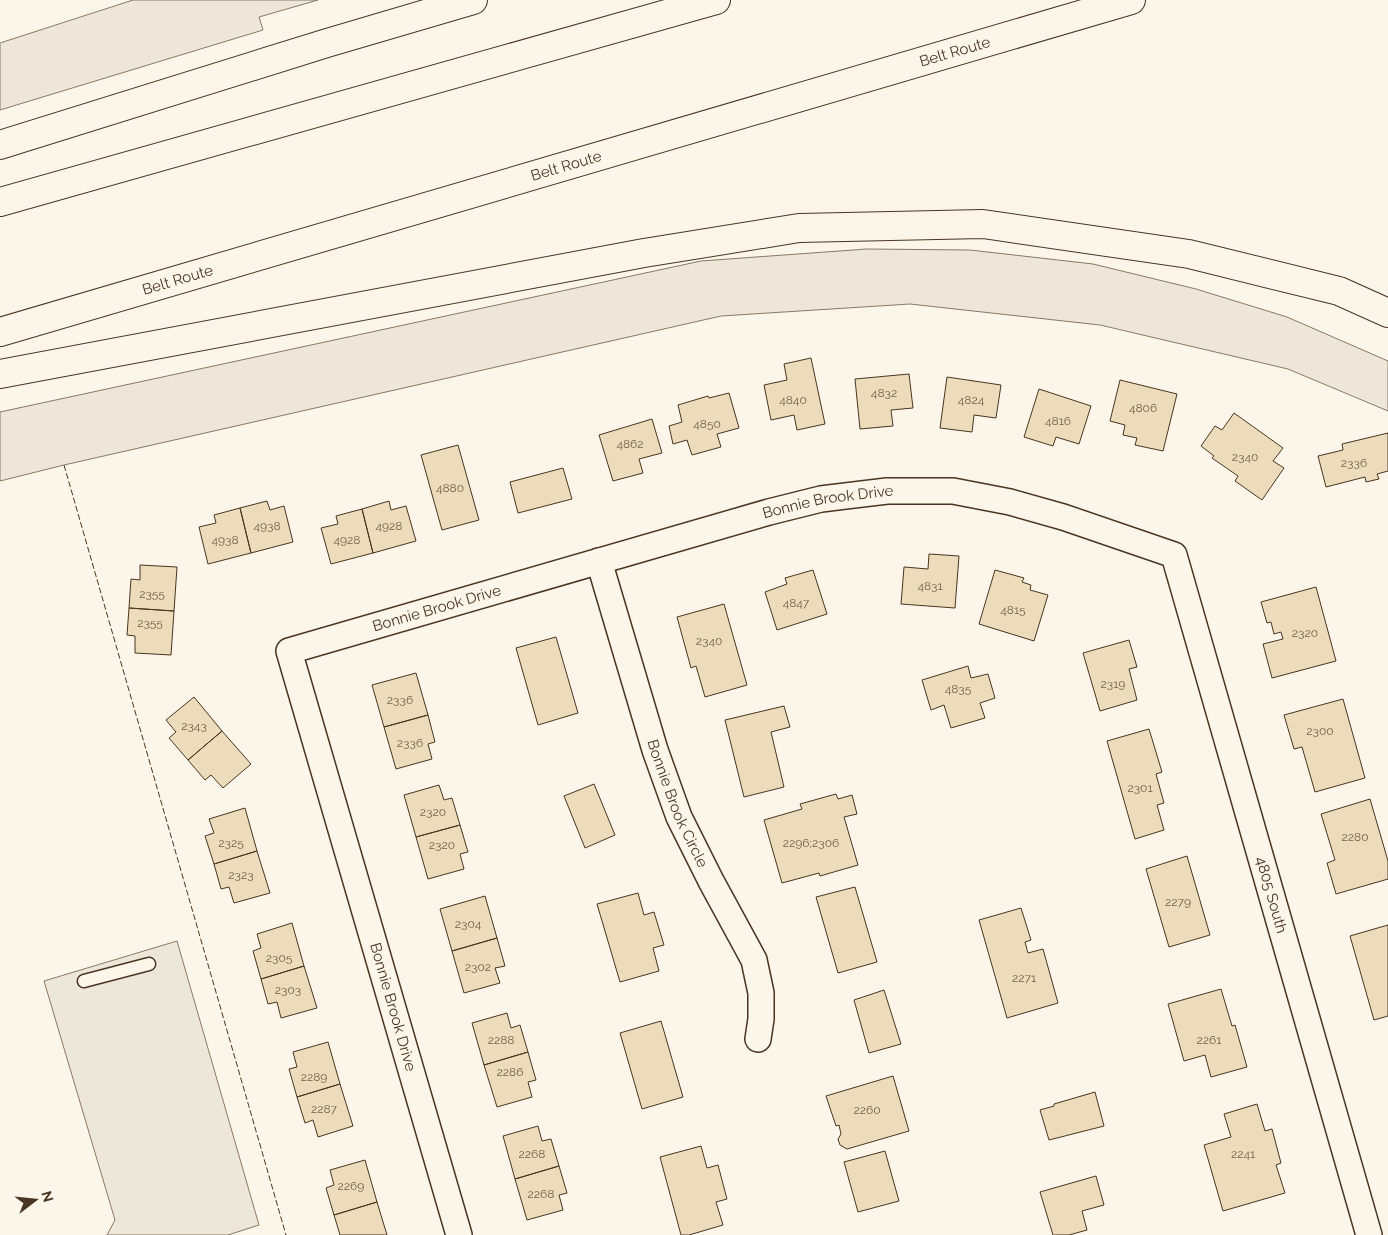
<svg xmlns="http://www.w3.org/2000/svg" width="1388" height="1235" font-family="Raleway,sans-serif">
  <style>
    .green { fill: #ede6d9; stroke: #887966 }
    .parking { fill: #ede7d9; stroke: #887966 }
    .building { fill: #ecdcbc; stroke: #4a3520 }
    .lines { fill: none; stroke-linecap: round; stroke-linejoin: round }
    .lane-casing { stroke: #4a3520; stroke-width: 15 }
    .street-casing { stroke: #4a3520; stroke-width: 28 }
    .highway-casing { stroke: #4a3520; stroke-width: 30 }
    .lane { stroke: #fbf6e9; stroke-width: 12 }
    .street { stroke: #fbf6e9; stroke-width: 25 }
    .highway { stroke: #fbf6e9; stroke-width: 28 }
    .fence { stroke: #4a3520; stroke-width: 1; stroke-dasharray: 6 2.5; stroke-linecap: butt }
    .labels { text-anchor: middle; stroke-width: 4; stroke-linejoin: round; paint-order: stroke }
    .number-label { font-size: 12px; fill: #725f47 }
    .street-label { font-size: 15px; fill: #4a3520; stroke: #fbf6e9 }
  </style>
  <rect width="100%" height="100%" fill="#fbf6e9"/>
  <!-- green -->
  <path class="green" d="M133,0H318L259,17L263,30L0,110V43Z
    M867,249L970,250L1093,264L1196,289L1287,317L1388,361V411L1288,369L1100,325L910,304L721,316L64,465L0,481V412L701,261Z"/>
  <!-- parking -->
  <path class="parking" d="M177,941L259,1225L228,1235H107L115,1220L44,981Z"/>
  <!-- building -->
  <path class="building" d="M811,358L825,424L797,430L794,415L771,420L764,385L787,380L784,364Z
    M909,374L913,408L891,410L893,426L860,429L855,379Z
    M947,377L1001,385L996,418L974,415L972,432L940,428Z
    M1120,380L1177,394L1163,451L1135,445L1137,438L1123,435L1125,425L1110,421Z
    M1039,389L1091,406L1079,444L1056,437L1053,446L1024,437Z
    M729,393L739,428L717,434L721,447L692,455L687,440L673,444L669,426L682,422L678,405L708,396L709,398Z
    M1234,413L1283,448L1273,461L1284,468L1262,500L1235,481L1238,476L1212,458L1214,456L1201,446L1215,426L1222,430Z
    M652,419L662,453L639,459L643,473L613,481L599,435Z
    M1388,433V471L1377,474L1379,479L1366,482L1365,477L1326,487L1318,456L1343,450L1342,444Z
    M458,445L479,520L442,530L421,455Z
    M563,468L572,499L518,513L510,482Z
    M267,501L270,510L284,506L293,542L251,553L240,508Z
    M389,501L391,510L406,506L416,541L373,553L362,509Z
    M240,508L251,553L208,564L199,527L216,523L214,515Z
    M362,509L373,553L331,564L321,528L338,524L336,516Z
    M929,554L959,556L955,608L901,604L904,567L928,569Z
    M140,565L177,567L174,611L129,608L131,579L140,580Z
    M813,570L827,614L777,630L765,592L787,584L785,578Z
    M995,570L1024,578L1022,582L1031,585L1030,590L1048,595L1034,641L979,624Z
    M1316,587L1336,661L1272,678L1263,644L1283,639L1281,632L1274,634L1271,622L1267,623L1261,602Z
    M724,604L747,685L705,697L696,666L691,668L677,617Z
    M129,608L174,611L171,655L135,653V636L127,635Z
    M556,637L578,713L538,725L516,648Z
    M1129,640L1137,667L1129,669L1137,700L1100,711L1083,653Z
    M968,666L971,678L988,674L995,698L980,703L985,718L951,728L944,705L931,710L922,680Z
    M416,673L428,715L384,727L372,685Z
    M194,697L222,731L188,760L169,738L176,732L166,720Z
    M1343,699L1365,778L1315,792L1302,747L1294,749L1284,715Z
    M784,706L790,727L771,732L784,787L744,797L725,720Z
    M428,715L435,742L428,744L432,759L396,769L384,727Z
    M1149,729L1162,772L1156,774L1164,803L1157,805L1164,830L1135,839L1107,741Z
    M222,731L251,764L223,788L211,775L205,780L188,760Z
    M594,784L615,835L585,848L564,796Z
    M439,785L444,800L452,798L460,825L416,837L404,795Z
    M836,794L838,799L852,795L857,814L844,817L858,865L820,876L819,873L782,883L764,820L802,809L800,804Z
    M1370,799L1388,861V879L1336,894L1327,863L1335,860L1321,814Z
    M245,808L257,851L214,864L205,836L214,833L209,819Z
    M460,825L468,852L460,854L464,869L428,879L416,837Z
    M257,851L270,893L234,903L229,887L221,889L214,864Z
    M1187,856L1210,935L1169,947L1146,869Z
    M855,887L877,962L838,973L816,897Z
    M638,893L644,915L654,912L664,945L653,948L659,971L620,982L597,904Z
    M485,896L497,938L452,951L440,909Z
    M1021,908L1031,940L1025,942L1028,953L1043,949L1058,1003L1007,1018L979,920Z
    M292,923L304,966L261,979L253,951L261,948L257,934Z
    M1388,925V1016L1374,1020L1350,936Z
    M497,938L505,966L495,968L500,983L464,993L452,951Z
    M304,966L317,1008L281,1018L277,1002L268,1004L261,979Z
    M1221,989L1232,1026L1235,1025L1247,1067L1211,1077L1205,1055L1184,1061L1168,1004Z
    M884,990L901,1044L869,1053L854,1000Z
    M507,1013L511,1028L520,1025L528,1052L484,1065L472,1023Z
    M661,1021L683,1097L642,1109L620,1033Z
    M328,1042L340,1084L297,1097L289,1069L297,1067L293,1052Z
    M528,1052L536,1080L528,1082L532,1097L497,1107L484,1065Z
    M893,1076L909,1131L847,1149L840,1145L838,1139L841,1134L839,1125L836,1126L826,1096Z
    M340,1084L353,1126L318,1137L313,1120L305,1123L297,1097Z
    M1095,1092L1104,1126L1049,1140L1040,1110L1054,1106V1104Z
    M1257,1104L1265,1131L1272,1129L1281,1163L1276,1165L1285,1193L1223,1211L1204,1145L1231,1137L1224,1114Z
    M538,1126L542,1141L551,1139L559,1166L515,1179L503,1136Z
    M701,1146L707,1168L718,1165L727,1199L716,1202L723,1225L689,1235H681L660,1157Z
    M885,1151L899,1201L858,1212L844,1162Z
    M365,1160L377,1202L334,1215L326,1188L334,1185L330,1170Z
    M559,1166L567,1193L559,1195L563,1210L527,1220L515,1179Z
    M1096,1176L1104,1205L1082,1211L1087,1230L1069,1235H1053L1040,1192Z
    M377,1202L387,1235H340L334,1215Z"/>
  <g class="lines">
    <!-- lane casing -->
    <g class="lane-casing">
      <path id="lane" d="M84,981L149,964"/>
    </g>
    <!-- street casing -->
    <g class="street-casing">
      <g id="street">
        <path id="s1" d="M599,561L655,750L679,817L711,881L754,960L761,993V1019L758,1039"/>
        <path id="s2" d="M459,1235L289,651L769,512L821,499L887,491H953L1010,502L1063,517L1174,555L1369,1235"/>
      </g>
    </g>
    <!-- highway casing -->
    <g class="highway-casing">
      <g id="highway">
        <path d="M0,145L327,43L473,0"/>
        <path d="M0,202L716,0"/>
        <path id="s3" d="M0,332L1131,0"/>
        <path d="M0,374L644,253L799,228L983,224L1189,254L1339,291L1388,313"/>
      </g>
    </g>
    <!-- lane -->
    <use href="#lane" class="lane"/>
    <!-- street -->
    <use href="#street" class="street"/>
    <!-- highway -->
    <use href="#highway" class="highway"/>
    <!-- fence -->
    <path class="fence" d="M64,465L286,1235"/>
  </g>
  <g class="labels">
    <!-- number labels -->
    <g class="number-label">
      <text x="884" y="397">4832</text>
      <text x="793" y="404">4840</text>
      <text x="971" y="404">4824</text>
      <text x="1143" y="412">4806</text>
      <text x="1058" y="425">4816</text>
      <text x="707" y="428">4850</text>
      <text x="630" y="448">4862</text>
      <text x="1245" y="461">2340</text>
      <text x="1354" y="467">2336</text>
      <text x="450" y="492">4880</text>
      <text x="267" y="530">4938</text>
      <text x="389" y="530">4928</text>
      <text x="225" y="544">4938</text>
      <text x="347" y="544">4928</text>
      <text x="930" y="590">4831</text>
      <text x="152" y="598">2355</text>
      <text x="796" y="607">4847</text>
      <text x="1013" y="614">4815</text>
      <text x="150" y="627">2355</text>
      <text x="1305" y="637">2320</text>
      <text x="709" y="645">2340</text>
      <text x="1113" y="688">2319</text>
      <text x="958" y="693">4835</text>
      <text x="400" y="704">2336</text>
      <text x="194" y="730">2343</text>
      <text x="1320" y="735">2300</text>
      <text x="410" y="747">2336</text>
      <text x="1140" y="792">2301</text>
      <text x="433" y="816">2320</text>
      <text x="1355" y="841">2280</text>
      <text x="231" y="847">2325</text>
      <text x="811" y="847">2296;2306</text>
      <text x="442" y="849">2320</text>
      <text x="241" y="879">2323</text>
      <text x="1178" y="906">2279</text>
      <text x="468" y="928">2304</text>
      <text x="279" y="962">2305</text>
      <text x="478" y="971">2302</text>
      <text x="1024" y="982">2271</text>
      <text x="288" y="994">2303</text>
      <text x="501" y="1044">2288</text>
      <text x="1209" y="1044">2261</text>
      <text x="510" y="1076">2286</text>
      <text x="314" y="1081">2289</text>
      <text x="324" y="1113">2287</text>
      <text x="867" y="1114">2260</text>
      <text x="532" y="1158">2268</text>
      <text x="1243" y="1158">2241</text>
      <text x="351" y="1190">2269</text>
      <text x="541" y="1198">2268</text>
    </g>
    <!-- street labels -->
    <g class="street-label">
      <text dy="5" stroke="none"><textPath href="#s3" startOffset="995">Belt Route</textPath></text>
      <text dy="5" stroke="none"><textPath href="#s3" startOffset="590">Belt Route</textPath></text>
      <text dy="5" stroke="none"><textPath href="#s3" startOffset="185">Belt Route</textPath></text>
      <text dy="5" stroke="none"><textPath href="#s2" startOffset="1168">Bonnie Brook Drive</textPath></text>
      <text dy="5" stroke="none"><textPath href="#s2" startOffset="762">Bonnie Brook Drive</textPath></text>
      <text dy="5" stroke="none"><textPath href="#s1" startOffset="255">Bonnie Brook Circle</textPath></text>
      <text dy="5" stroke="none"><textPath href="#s2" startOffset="1878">4805 South</textPath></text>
      <text transform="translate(393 1007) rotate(74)" y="5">Bonnie Brook Drive</text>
    </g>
  </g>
  <!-- north arrow -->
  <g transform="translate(35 1200) rotate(74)" stroke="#fbf6e9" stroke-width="4" paint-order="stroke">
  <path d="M0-4L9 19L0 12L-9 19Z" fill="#4a3520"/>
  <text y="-8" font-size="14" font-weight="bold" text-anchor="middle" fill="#4a3520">N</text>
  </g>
</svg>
